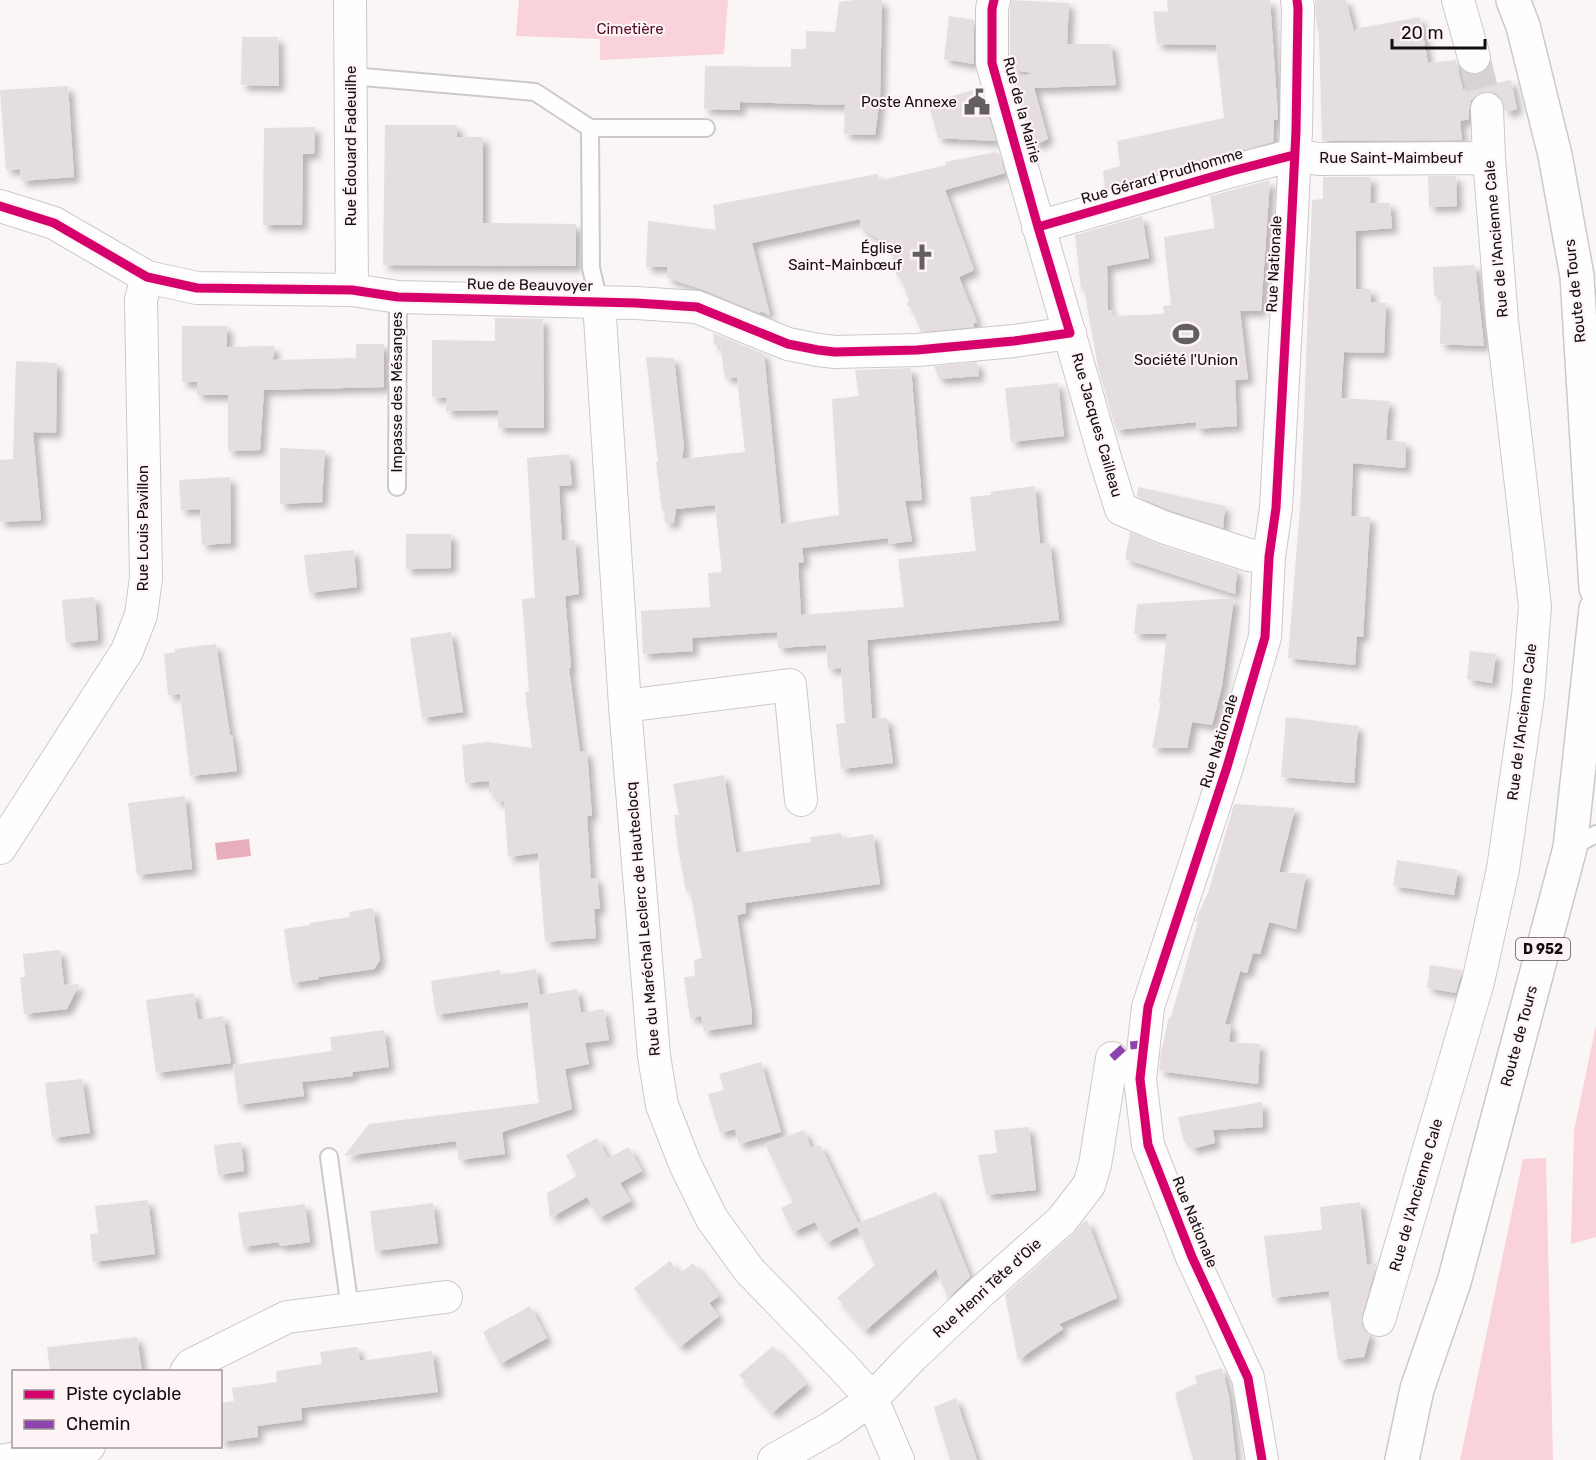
<svg xmlns="http://www.w3.org/2000/svg" width="1596" height="1460" font-family="Rubik,sans-serif">
  <style>
    .green { fill: #f9d2dc }
    .water { fill: #e7afbe }
    .building { fill: #e4dedf; filter: url(#shadow) }
    .lines { fill: none; stroke-linecap: round; stroke-linejoin: round }
    .street-tunnel { stroke: #d8d3d3; stroke-width: 32; stroke-dasharray: 32 16; stroke-linecap: butt }
    .lane-casing { stroke: #cdc8c9; stroke-width: 20 }
    .street-casing { stroke: #cdc8c9; stroke-width: 34 }
    .primary-casing { stroke: #cdc8c9; stroke-width: 36 }
    .lane { stroke: #fefefe; stroke-width: 16 }
    .street { stroke: #fefefe; stroke-width: 32 }
    .primary { stroke: #fefefe; stroke-width: 33 }
    .quiet { stroke: #8e44ad; stroke-width: 8; stroke-dasharray: 15 8; stroke-linecap: butt }
    .cycleway-casing { stroke: #fef3f5; stroke-width: 13 }
    .cycleway { stroke: #d6006c; stroke-width: 9 }
    .labels { text-anchor: middle; stroke-width: 4.5; stroke-linejoin: round; paint-order: stroke }
    .shield { fill: #fef3f5; stroke: #595253; stroke-width: 1.5 }
    .shield-label { font-size: 14px; font-weight: bold; fill: #120d0e }
    .park-label { font-size: 15px; fill: #55102c; stroke: #fef3f5 }
    .poi-label { font-size: 15px; fill: #120d0e; stroke: #fef3f5; text-anchor: end }
    .street-label { font-size: 15px; fill: #120d0e; stroke: #fef3f5 }
  </style>
  <defs>
    <filter id="shadow"><feDropShadow dx="5.5" dy="5.5" stdDeviation="3" flood-color="#0004"/></filter>
  </defs>
  <rect width="100%" height="100%" fill="#fbf6f6"/>
  <!-- green -->
  <path class="green" d="M519,0H728L724,54L600,60V39L516,36Z
    M1596,1025V1237L1571,1244L1574,1131Z
    M1546,1158L1553,1460H1460L1523,1159Z"/>
  <!-- water -->
  <path class="water" d="M249,839L251,856L217,860L215,843Z"/>
  <!-- building -->
  <path class="building" d="M855,0H882L880,97L875,135L844,134L845,105L740,102V110L704,109L705,66L791,67V49H806V31L835,32L839,2Z
    M1011,0L1069,3L1067,44H1111L1116,85L1034,88L1048,139L1034,145L1015,78L1034,73L1013,70L1010,60V11Z
    M1167,0H1270L1278,116V120L1274,119L1273,142L1105,189L1103,171L1120,166L1117,141L1224,118L1216,45L1157,44L1153,11L1168,12Z
    M1315,0H1346L1354,32L1359,28L1420,17L1428,63L1456,60L1463,90L1511,80L1517,109L1505,112L1502,99L1495,93L1486,91L1478,94L1471,100L1469,109V119L1460,121L1462,140L1322,141L1319,36L1316,19Z
    M949,16L974,20V64L944,59Z
    M242,37H278L279,86L241,85Z
    M68,86L74,177L21,181L20,169L6,170L0,90Z
    M980,88L996,141L938,138L928,103Z
    M385,125H457V137H483V223L576,224V266L383,265Z
    M315,127L314,154H303L302,225H263L264,128Z
    M996,152V154L999,153L1005,173L945,190L974,270L959,277L977,322L974,323V327L921,332L912,309L907,305L909,300L900,277L896,275V269L888,245L861,228L860,219L752,243L770,315L760,311V313L704,290L667,278V267H646L648,221L716,230L713,205L878,174V181L946,165L945,162Z
    M1428,176H1456L1457,206L1429,207Z
    M1323,177H1371L1370,203H1390L1392,228L1356,231V289H1371V302L1386,303L1384,353L1344,352L1341,398L1389,401L1386,440L1406,442L1405,468L1353,463L1351,516L1370,517L1363,637L1357,636L1355,665L1288,658L1301,494L1312,200L1323,199Z
    M1270,180L1261,311H1240L1248,379L1235,380L1237,426L1197,429L1196,422L1116,430L1098,367L1084,289H1081L1075,235L1142,216L1149,258L1107,266L1108,310H1112L1113,316L1164,314L1163,306L1171,305L1164,237L1215,228L1210,196Z
    M1475,265L1484,346L1440,344L1441,296H1434L1433,267Z
    M495,318L543,319L544,428H498V410L446,411L447,398L432,397V340L495,341Z
    M182,326H227V347L274,346L273,360L356,358V344H384V387L264,390L260,450L228,451V395H197V382H182Z
    M713,333L764,354L781,524L839,515L832,399L859,396L855,370L911,368L922,500L905,501L912,541L889,544L888,538L802,548L804,562L798,563L801,615L904,607L898,559L976,551L970,497L991,495L990,492L1035,486L1040,544L1050,543L1059,620L867,640L872,719L887,718L893,763L841,769L836,724L845,723L841,668L828,669L826,645L778,648L777,632L692,638L693,651L643,654L641,611L710,607L708,573L722,572L715,505L676,509L674,523H665L664,510L662,511L656,462H658L646,357L674,358L684,447L682,459L745,452L737,377L725,378L720,345H714Z
    M16,361L57,363L56,433L33,432L41,520L0,522V460L13,459Z
    M977,362L979,376L939,379L934,366Z
    M1058,383L1064,436L1011,442L1005,388Z
    M280,448L325,450L322,502L280,504Z
    M569,454L572,485L559,486L562,541L575,540L579,594L565,596L571,668H569L580,752L587,751L592,816H587L591,878H597L600,909H594L596,938L545,942L538,853L508,857L504,801L496,802L495,792L489,793V781L465,783L462,745L488,742L532,748L525,692L529,691L522,599L535,598L527,458Z
    M230,477L231,543L202,545L200,509L181,510L179,480Z
    M1138,487L1225,506L1223,528L1169,510L1137,496Z
    M1130,532L1157,544L1237,570L1235,594L1125,559Z
    M406,534H451V568L406,569Z
    M354,550L357,587L309,593L304,555Z
    M95,597L98,640L66,643L62,600Z
    M1234,598L1222,686L1212,725L1192,722L1187,748H1152L1161,702H1159L1167,634H1134L1137,604Z
    M451,632L463,712L422,718L410,638Z
    M216,644L230,735H232L237,771L190,776L180,694L168,695L164,654L175,652L174,649Z
    M1470,651L1496,654L1492,683L1467,679Z
    M1286,717L1358,726L1354,783L1281,777Z
    M724,775L736,853L811,842L810,837L841,833L842,839L873,834L880,884L745,903L746,913L737,915L752,1013V1024L704,1031L701,1016L690,1018L684,977L695,976L694,960L702,958L690,890L686,891L678,848L674,815H679L673,784Z
    M185,796L192,869L137,875L128,803Z
    M1234,804L1295,808L1279,872L1306,874L1296,929L1269,922L1260,954L1253,953L1247,973L1240,971L1225,1024L1231,1025L1229,1042L1260,1044L1258,1084L1159,1071L1161,1052L1169,1017H1171L1198,922L1195,921L1209,890Z
    M1397,860L1458,870L1454,895L1393,886Z
    M373,908L380,960L374,969L319,977V979L292,983L284,929L310,925V923L350,917L349,912Z
    M60,950L64,985L79,984L67,1009L24,1014L20,977H25L23,954Z
    M1430,965L1462,970L1456,993L1427,988Z
    M536,969L540,995L577,989L581,1013L604,1009L609,1040L585,1043L589,1064L565,1069L572,1109L502,1132L505,1154L459,1160L456,1141L344,1156L369,1124L539,1103L528,1002L436,1015L431,981L500,970V975Z
    M194,993L198,1020L223,1016L231,1063L156,1073L146,1000Z
    M384,1030L389,1067L352,1072L353,1076L302,1082L304,1096L238,1105L233,1065L332,1051L330,1037Z
    M761,1062L781,1132L739,1144L735,1129L720,1133L708,1094L724,1090L719,1074Z
    M82,1079L90,1133L52,1138L45,1083Z
    M1262,1102L1263,1127L1213,1130L1215,1143L1191,1149L1189,1141H1184L1178,1117Z
    M1029,1127L1036,1190L986,1195L978,1155L997,1153L994,1130Z
    M804,1130L811,1148L820,1145L858,1223L936,1192L970,1277L948,1298L936,1269L865,1331L837,1298L875,1265L857,1227L826,1243L815,1222L793,1232L781,1208L793,1202L765,1144Z
    M597,1138L608,1158L629,1147L642,1171L620,1183L631,1201L599,1218L587,1197L550,1218L547,1193L577,1176L566,1155Z
    M241,1142L244,1171L218,1175L214,1145Z
    M148,1200L155,1254L93,1262L90,1234L98,1233L95,1206Z
    M1360,1202L1367,1265L1377,1263L1362,1316V1325L1366,1332L1370,1335L1364,1357L1338,1360L1329,1291L1272,1298L1264,1236L1322,1230L1320,1207Z
    M433,1203L438,1243L375,1251L370,1211Z
    M305,1204L310,1242L281,1246L278,1242L243,1247L238,1213Z
    M1087,1220L1117,1298L1059,1324L1063,1329L1018,1360L1005,1295L1074,1233L1084,1221Z
    M670,1261L679,1274L693,1263L719,1296L709,1303L719,1316L680,1347L634,1288Z
    M530,1306L547,1338L500,1364L483,1332Z
    M137,1337L142,1371H50L47,1347Z
    M773,1346L806,1384L772,1413L739,1375Z
    M357,1347L360,1361L432,1351L438,1392L301,1408L302,1420L257,1426L258,1437L220,1442V1403L234,1401L232,1388L277,1382L276,1371L322,1364L320,1352Z
    M1222,1368L1229,1396L1236,1460H1193L1175,1393L1197,1383L1195,1376Z
    M956,1398L962,1417L977,1460H950L934,1407Z"/>
  <g class="lines">
    <!-- street-tunnel -->
    <path class="street-tunnel" d="M1474,57L1487,109"/>
    <!-- lane casing -->
    <g class="lane-casing">
      <path id="lane" d="M351,76L535,92L590,128
        M599,302L591,268L590,128H706
        M397,487L398,297
        M1570,848L1596,834
        M329,1157L350,1309"/>
    </g>
    <!-- street casing -->
    <g class="street-casing">
      <path id="street" d="M350,0L352,290
        M994,0L992,9V63L1105,458L1121,509L1163,527L1249,555L1269,557
        M1458,0L1474,57
        M0,206L54,223L147,277L197,288L352,290L398,297L636,303L697,307L788,344L818,350L835,352L917,350L1014,341L1070,333
        M1038,227L1232,171L1294,155L1319,159L1489,158
        M599,302L625,706L654,1056L662,1105L685,1164L712,1219L749,1270L846,1370L872,1399L898,1460
        M625,706L790,685L801,800
        M0,848L127,651L141,615L146,578L141,300L147,277
        M1379,1320L1478,982L1503,869L1528,696L1535,606L1502,321L1489,158L1487,109
        M186,1372L191,1365L287,1317L446,1297
        M5,1460L89,1446
        M774,1460L832,1427L872,1399L912,1357L981,1292L1062,1220L1089,1185L1095,1165L1112,1058
        M1262,1460L1248,1378L1192,1257L1148,1145L1140,1079L1148,1007L1227,767L1265,637L1269,557L1276,508L1291,232L1296,131L1298,8L1297,0"/>
    </g>
    <!-- primary casing -->
    <g class="primary-casing">
      <path id="primary" d="M1513,0L1523,26L1555,155L1577,276L1596,588
        M1402,1460L1417,1389L1454,1282L1570,848L1596,609"/>
    </g>
    <!-- lane -->
    <use href="#lane" class="lane"/>
    <!-- street -->
    <use href="#street" class="street"/>
    <!-- primary -->
    <use href="#primary" class="primary"/>
    <!-- quiet -->
    <path class="quiet" d="M1112,1058L1125,1046L1145,1044"/>
    <!-- cycleway casing -->
    <g class="cycleway-casing">
      <path id="cycleway" d="M0,206L54,223L147,277L197,288L352,290L398,297L636,303L697,307L788,344L818,350L835,352L917,350L1014,341L1070,333L1038,227L992,63V9L994,0
        M1038,227L1232,171L1294,155
        M1262,1460L1248,1378L1192,1257L1148,1145L1140,1079L1148,1007L1227,767L1265,637L1269,557L1276,508L1291,232L1296,131L1298,8L1297,0"/>
    </g>
    <!-- cycleway -->
    <use href="#cycleway" class="cycleway"/>
  </g>
  <!-- icons -->
  <defs>
    <g id="civic-bare" transform="scale(2.07)"><path d="M-.6-6.5H3V-4.5H.6V-3L4-1V1h2V6H-6V1h2V-1L-.6-3ZM-1.2 2.5V6h2.4V2.5Z" fill="#645f5f" stroke="#fef3f5" stroke-width="2.5" paint-order="stroke"/></g>
    <g id="church-bare" transform="scale(2.07)"><path d="M-1.2-6h2.4v3.5h3.3v2.4h-3.3V6h-2.4V-.1h-3.3v-2.4h3.3Z" fill="#645f5f" stroke="#fef3f5" stroke-width="2.5" paint-order="stroke"/></g>
    <g id="stadium-bare" transform="scale(2.07)"><path d="M0-5a6.5 5 0 1 0 0 10a6.5 5 0 1 0 0-10ZM-3.5-1.8h7v3.6h-7Z" fill="#645f5f" stroke="#fef3f5" stroke-width="2.5" paint-order="stroke"/></g>
  </defs>
  <g fill-rule="evenodd">
    <use href="#civic-bare" x="977" y="102"/>
    <use href="#church-bare" x="922" y="257"/>
    <use href="#stadium-bare" x="1186" y="334"/>
  </g>
  <g class="labels">
    <!-- shield labels -->
    <rect class="shield" x="1516" y="938" width="54" height="22" rx="4.5"/>
    <g class="shield-label">
      <text x="1543" y="954">D 952</text>
    </g>
    <!-- park labels -->
    <g class="park-label">
      <text x="630" y="34">Cimetière</text>
    </g>
    <!-- poi labels -->
    <g class="poi-label">
      <text x="957" y="107">Poste Annexe</text>
      <text x="902" y="253">Église<tspan x="902" dy="17">Saint-Mainbœuf</tspan></text>
      <text x="1186" y="365" text-anchor="middle">Société l'Union</text>
    </g>
    <!-- street labels -->
    <g class="street-label">
      <text transform="translate(1022 110) rotate(75)" y="5">Rue de la Mairie</text>
      <text transform="translate(351 146) rotate(-90)" y="5">Rue Édouard Fadeuilhe</text>
      <text x="1391" y="163">Rue Saint-Maimbeuf</text>
      <text transform="translate(1162 176) rotate(-16)" y="5">Rue Gérard Prudhomme</text>
      <text transform="translate(1496 239) rotate(-95)" y="5">Rue de l'Ancienne Cale</text>
      <text transform="translate(1274 264) rotate(-87)" y="5">Rue Nationale</text>
      <text transform="translate(530 285) rotate(1)" y="5">Rue de Beauvoyer</text>
      <text transform="translate(1575 291) rotate(-96)" y="5">Route de Tours</text>
      <text transform="translate(397 392) rotate(-90)" y="5">Impasse des Mésanges</text>
      <text transform="translate(1097 425) rotate(74)" y="5">Rue Jacques Cailleau</text>
      <text transform="translate(143 528) rotate(-90)" y="5">Rue Louis Pavillon</text>
      <text transform="translate(1522 722) rotate(-83)" y="5">Rue de l'Ancienne Cale</text>
      <text transform="translate(1219 741) rotate(-73)" y="5">Rue Nationale</text>
      <text transform="translate(643 919) rotate(-95)" y="5">Rue du Maréchal Leclerc de Hauteclocq</text>
      <text transform="translate(1519 1036) rotate(-75)" y="5">Route de Tours</text>
      <text transform="translate(1416 1195) rotate(-74)" y="5">Rue de l'Ancienne Cale</text>
      <text transform="translate(1195 1222) rotate(68)" y="5">Rue Nationale</text>
      <text transform="translate(987 1288) rotate(-42)" y="5">Rue Henri Tête d'Oie</text>
    </g>
  </g>
  <!-- legend -->
  <rect x="12" y="1370" width="210" height="78" fill="#fef3f5" stroke="#a09799" stroke-width="1.5"/>
  <rect x="24" y="1390" width="30" height="9" fill="#d6006c" stroke="#a09799" stroke-width="1.5"/>
  <text x="66" y="1400" font-size="18" fill="#120d0e">Piste cyclable</text>
  <rect x="24" y="1420" width="30" height="9" fill="#8e44ad" stroke="#a09799" stroke-width="1.5"/>
  <text x="66" y="1430" font-size="18" fill="#120d0e">Chemin</text>
  <!-- scale -->
  <path d="M1392 39v9h93v-9" fill="none" stroke="#120d0e" stroke-width="3"/>
  <text x="1401" y="39" font-size="18" fill="#120d0e" stroke="#fef3f5" stroke-width="4.5" paint-order="stroke">20 m</text>
</svg>
